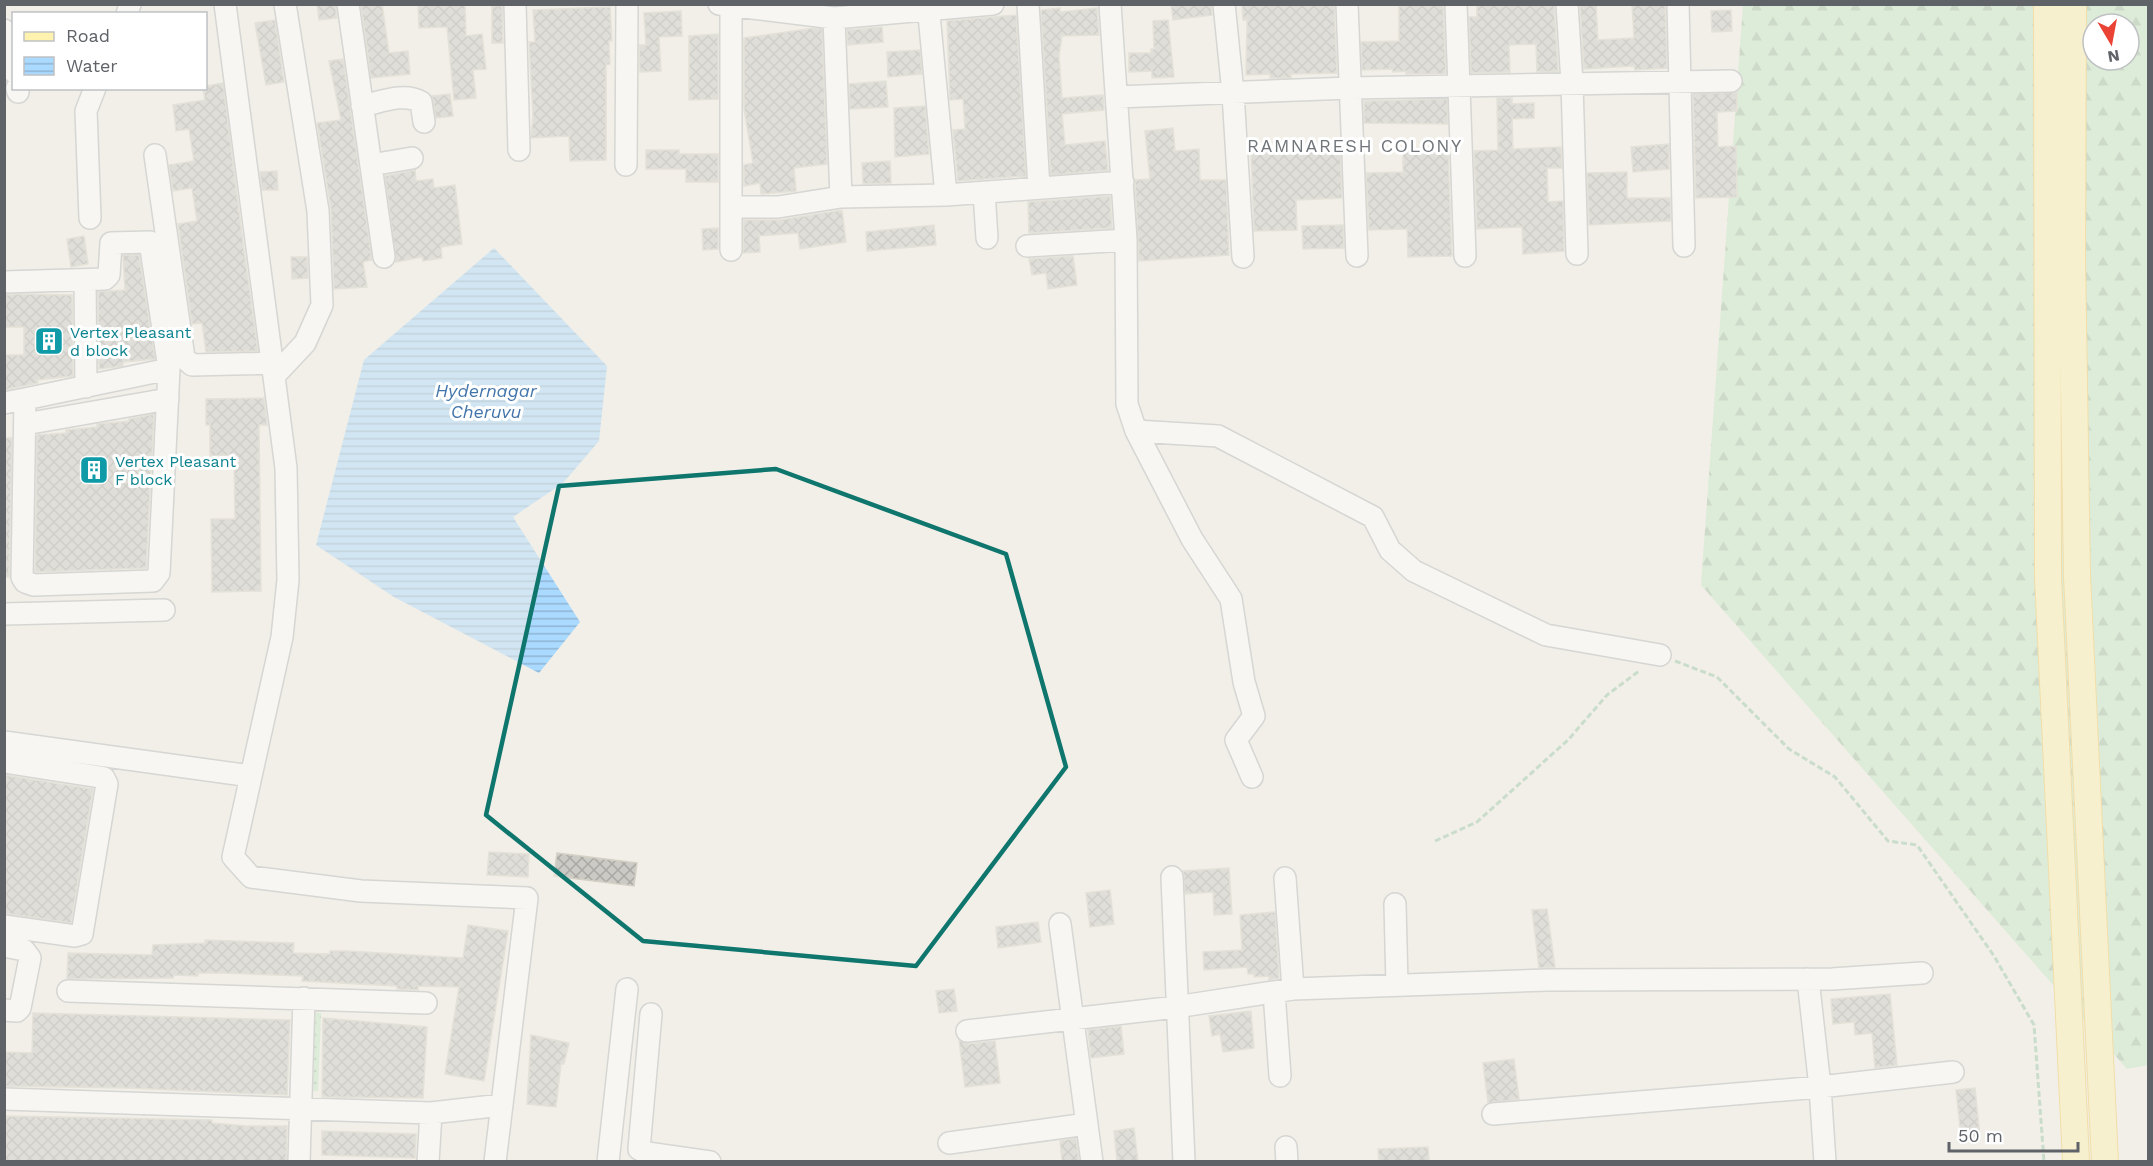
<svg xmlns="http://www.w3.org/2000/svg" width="2153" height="1166" font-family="'Work Sans',sans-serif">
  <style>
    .grass { fill: url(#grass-dots) }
    .forest { fill: url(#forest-firs); fill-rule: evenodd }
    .water { fill: url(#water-rules) }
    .building { fill: url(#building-cross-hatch); stroke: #d6d1c6; stroke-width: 1.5 }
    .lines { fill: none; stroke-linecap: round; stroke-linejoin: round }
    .minor-casing { stroke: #b5b8bc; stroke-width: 24 }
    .major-casing { stroke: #f2c960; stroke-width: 28 }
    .path { stroke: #9cc7a9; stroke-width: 3; stroke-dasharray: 6 3; stroke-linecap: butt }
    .minor { stroke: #fff; stroke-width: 21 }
    .major { stroke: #fff2af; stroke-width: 26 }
    .marked { fill: none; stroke: #0f766e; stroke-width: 4.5; stroke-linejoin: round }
    .labels { text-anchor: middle; stroke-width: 6; stroke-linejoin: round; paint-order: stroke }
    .culture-label { font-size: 16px; fill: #0d838f; stroke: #fff; text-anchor: start }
    .neighbourhood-label { font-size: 18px; letter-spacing: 1.5px; fill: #70757a; stroke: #fff }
    .water-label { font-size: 18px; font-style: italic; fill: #4174aa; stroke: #fff }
  </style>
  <defs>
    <pattern id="grass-dots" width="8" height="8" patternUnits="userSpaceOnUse" patternTransform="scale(1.5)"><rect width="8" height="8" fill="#c5e8c5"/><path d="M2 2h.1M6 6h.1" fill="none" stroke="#a3c0a4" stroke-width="1.8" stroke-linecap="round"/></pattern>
    <pattern id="forest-firs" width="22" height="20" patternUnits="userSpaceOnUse" patternTransform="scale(1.5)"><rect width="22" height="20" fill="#c5e8c5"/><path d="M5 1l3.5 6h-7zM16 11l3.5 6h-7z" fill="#a3c0a4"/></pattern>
    <pattern id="water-rules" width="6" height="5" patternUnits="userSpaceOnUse" patternTransform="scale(1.5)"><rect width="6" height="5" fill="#aadaff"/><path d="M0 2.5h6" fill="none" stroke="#8eb4d2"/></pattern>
    <pattern id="building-cross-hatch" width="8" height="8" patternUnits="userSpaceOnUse" patternTransform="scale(1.5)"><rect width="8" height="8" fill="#cccac5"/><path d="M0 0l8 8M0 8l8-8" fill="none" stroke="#a9a8a4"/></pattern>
  </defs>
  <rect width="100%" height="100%" fill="#f1efe8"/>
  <!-- grass -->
  <path class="grass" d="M294,1012L321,1013L318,1091L291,1090Z"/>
  <!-- forest -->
  <path class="forest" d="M1743,5H2148V1065L2127,1069L1701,585ZM2093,24H2129V60H2093Z"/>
  <!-- water -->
  <path class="water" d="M494,248L607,366L599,441L563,483L513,517L580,622L539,673L394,597L316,545L364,360Z"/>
  <!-- building -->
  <path class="building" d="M317,4H335L337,18L319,20Z
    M361,4H382L389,53L408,51L410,74L371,78Z
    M418,4L465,5L466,36L482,34L486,69L473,70L476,98L454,100L447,27L419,28Z
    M1171,4H1211L1212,15L1173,20Z
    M1242,4H1334L1337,73L1291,74V78H1270V74L1246,75L1247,20H1243Z
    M1399,4H1443L1446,74H1406V71L1393,72L1392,69L1362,70L1361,42L1399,41Z
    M1477,4H1554L1558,71L1537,72L1536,44L1509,45L1510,72L1471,73L1469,17H1477Z
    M1580,4H1596L1598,40L1634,38L1632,4H1665L1667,68L1635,70L1634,66L1584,69Z
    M492,6H502L503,43H492Z
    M610,7L612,41H609L610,64L606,65V160L570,161L569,136L531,138L533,116L529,42H535L533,10Z
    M1060,8V12L1097,8L1099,35L1062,36L1059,56L1062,98L1103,95L1104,110L1062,114L1065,145L1105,141L1108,170L1051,175L1041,12L1042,10Z
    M1731,10L1732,31L1712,32L1711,11Z
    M681,11L682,36L659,37L661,71L640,72L639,45H646L644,13Z
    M1016,15L1026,176L958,181L953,130L965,129L963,99L950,100L947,21Z
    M275,20L284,82L266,85L255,23Z
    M1168,20L1174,77L1152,78V71L1129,72V53H1151V49H1154L1153,21Z
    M882,27L883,42L848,45L847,30Z
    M814,28L822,29L827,164L794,168L796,191L761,194L760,183L744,186V165L753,163L744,109V38Z
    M718,34V99L689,100V36Z
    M920,50L922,74L888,77L887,52Z
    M343,59L372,260L363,262L367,287L334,289L331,209L317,123L341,120L329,61Z
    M886,81L888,107L850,109L849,84Z
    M223,83L243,243L258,351L206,352L202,323L192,324L178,224L197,221L192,188L173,191L169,165L194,161L189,129L176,131L173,105L205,100L203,88L206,86Z
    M1737,92V111L1717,112L1718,147L1736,146L1737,197L1696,198L1693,94Z
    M450,94L453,116L436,118L432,96Z
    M1497,98H1512V104L1534,103V118L1512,119L1513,149L1561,147L1562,168H1547L1548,202L1563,201L1564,251L1523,254L1522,227L1477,229L1474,151L1498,150Z
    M1447,99L1448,124L1364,123V101Z
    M925,106L929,154L895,157L894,108Z
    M1173,128L1175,151L1199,149L1200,180H1226L1229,255L1139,261L1135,180L1150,179L1145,131Z
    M1669,144V169L1633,172L1631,147Z
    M1340,148L1342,198L1296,200L1297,230L1254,231L1251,150Z
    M1419,148V152L1448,151L1452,256L1408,257L1407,229L1369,230L1366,173L1403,172V149Z
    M646,150H679V154H718V182H686V169H646Z
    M890,161L891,183L863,184L862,163Z
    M415,170L416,181L433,179L434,188L455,185L462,244L441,247L442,258L423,261L422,257L396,262L385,176Z
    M277,171L278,190H262L260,172Z
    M1627,172V198H1670L1671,221L1589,225L1587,173Z
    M1110,196L1112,228L1029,233L1028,202Z
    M842,210L846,242L800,249L798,233L759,236L760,252L743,253L744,220H780Z
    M934,225L936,245L867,251L866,232Z
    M1343,225L1344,248L1303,249L1302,226Z
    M718,228V249L703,250L702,229Z
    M84,236L88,264L71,267L67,239Z
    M123,255H139L155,359L123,362V366L99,369L98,292L125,290Z
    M1073,256L1077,285L1048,289L1046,273L1032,275L1029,259Z
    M291,257H307L308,278L292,279Z
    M18,294L72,295L73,376L37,380L38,383L4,390V355H24V327H4V295Z
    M264,398L267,425H259L261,591L212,592L211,519H235L234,455L210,456V425H206V399Z
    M154,414L146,568L35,572L37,435L66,433V430L97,427V424L129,421V419Z
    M4,438H12L9,577H4Z
    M4,775L93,789L71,923L4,913Z
    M489,852L529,854L528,877L487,875Z
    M557,853L637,863L634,886L554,876Z
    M1229,868L1232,914L1214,915L1213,892L1185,894L1183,871Z
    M1110,890L1114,924L1090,927L1086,893Z
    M1547,909L1555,967L1539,968L1532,910Z
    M1275,912L1279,978L1269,980V976L1254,977V974H1248L1247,967L1204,970L1203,952L1242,950L1240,915Z
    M1038,922L1041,942L998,948L996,927Z
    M468,925L508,931L484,1081L445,1074L459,987L418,986V990L397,989V986L302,981L303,976L222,973H198V976L174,975L173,978L67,979L68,953L152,955L153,945L205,943V940L294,943L293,953L330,954V951H348L463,958Z
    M954,989L957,1011L939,1013L936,991Z
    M1890,994L1897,1065L1875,1068L1872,1033L1855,1035L1854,1022L1833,1024L1831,999Z
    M1251,1011L1254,1048L1223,1052L1220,1034L1212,1036L1209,1016Z
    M33,1013L290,1020L287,1095L127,1088L4,1086V1052L32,1053Z
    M323,1018L427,1027L423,1098L322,1097Z
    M1121,1026L1124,1054L1091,1058L1088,1030Z
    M531,1035L569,1043L564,1064H561L556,1107L527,1104Z
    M959,1040L968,1044L995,1041L1000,1083L965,1087Z
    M1514,1059L1519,1099L1488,1103L1483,1063Z
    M1975,1088L1980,1137L1961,1138L1956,1090Z
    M5,1116L212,1120V1123L248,1126H287L286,1161H5Z
    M1134,1128L1138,1161H1117L1114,1131Z
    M322,1131L416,1134L415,1158L322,1155Z
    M1076,1138L1079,1161H1062L1060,1141Z
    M1428,1147L1429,1161H1379L1378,1149Z"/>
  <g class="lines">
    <!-- minor casing -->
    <g class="minor-casing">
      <path id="minor" d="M225,4L286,468L288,580L282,637L233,857L251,877L361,891L527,898L495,1162
        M348,4L384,257
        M515,4L519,150
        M719,4L834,18L993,4
        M928,4L946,195
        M1028,4L1039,188
        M1110,4L1126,240L1127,404L1136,431L1218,436L1373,517L1390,550L1414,571L1546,635L1660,655
        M1224,4L1233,93L1243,257
        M1347,4L1357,256
        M1456,4L1465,256
        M1567,4L1572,83L1577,254
        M1678,4L1684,246
        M127,14L130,4
        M834,18L841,197
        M4,30L14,72
        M17,88L18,92
        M1117,97L1351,88L1731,81
        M362,106C381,102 404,92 421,102L424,122
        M155,155L184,358L192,365L273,363
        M371,165L412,158
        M626,165L627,4
        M984,192L987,238
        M731,207H778L841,197L946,195L1123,182
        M90,218L86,111L95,88
        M1027,246L1126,240
        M731,250V4
        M85,280L86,387
        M4,282L105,279L109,275L111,243L150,242L169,369L159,573L153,581L34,585L25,582L22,577L25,399L4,403
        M275,375L305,343L322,305L318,211L285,4
        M25,399L169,369
        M25,424L168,399
        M1136,431L1192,539L1231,599L1244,682L1254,716L1236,740L1252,777
        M4,614L164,610
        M4,742L251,776
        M4,762L100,777L104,778L107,784L82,934L75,936L4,926
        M1172,877L1184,1162
        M1285,878L1293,989
        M1395,904L1397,985
        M1060,924L1092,1162
        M4,946L24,950L30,958L20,1008L17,1011L4,1010
        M1808,979L1820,1087L1825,1162
        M68,991L426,1003
        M1274,992L1280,1076
        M651,1014L639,1149L647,1153L710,1162
        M967,1031L1176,1007L1293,989L1548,980L1832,979L1922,973
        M4,1099L431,1113L502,1105
        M1493,1114L1820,1087L1953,1072
        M949,1143L1087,1124
        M1286,1147L1287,1162
        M299,1162L304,998
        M428,1162L431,1113
        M608,1162L627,989"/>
    </g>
    <!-- major casing -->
    <g class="major-casing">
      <path id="major" d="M2047,4L2048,577L2076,1162
        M2073,4L2072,257L2077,576L2105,1162"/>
    </g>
    <!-- path -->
    <path class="path" d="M1675,661L1717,677L1789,749L1835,777L1888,841L1917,845L1994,956L2034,1025L2044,1162
      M1435,841L1477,822L1568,740L1607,695L1639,671"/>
    <!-- minor -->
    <use href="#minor" class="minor"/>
    <!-- major -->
    <use href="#major" class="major"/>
  </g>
  <!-- marked area -->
  <path d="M0 0H2153V1166H0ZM776,469L1006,554L1066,767L916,966L643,941L486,815L559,486Z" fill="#f1efe8" fill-opacity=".55" fill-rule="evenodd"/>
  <path class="marked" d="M776,469L1006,554L1066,767L916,966L643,941L486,815L559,486Z"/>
  <!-- icons -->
  <defs>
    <g id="building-square" transform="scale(1.5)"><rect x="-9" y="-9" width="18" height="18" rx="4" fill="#0f9aa8" stroke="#fff"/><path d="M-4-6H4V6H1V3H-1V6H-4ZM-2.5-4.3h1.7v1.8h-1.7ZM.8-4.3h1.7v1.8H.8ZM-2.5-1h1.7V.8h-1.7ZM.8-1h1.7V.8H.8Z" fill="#fff"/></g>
  </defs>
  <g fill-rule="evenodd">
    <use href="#building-square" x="49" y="341"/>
    <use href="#building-square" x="94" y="470"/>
  </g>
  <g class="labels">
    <!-- culture labels -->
    <g class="culture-label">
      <text x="70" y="338">Vertex Pleasant<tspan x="70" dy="18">d block</tspan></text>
      <text x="115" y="467">Vertex Pleasant<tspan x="115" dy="18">F block</tspan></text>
    </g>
    <!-- neighbourhood labels -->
    <g class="neighbourhood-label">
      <text x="1355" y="152">RAMNARESH COLONY</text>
    </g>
    <!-- water labels -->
    <g class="water-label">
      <text x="486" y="397">Hydernagar<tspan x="486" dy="21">Cheruvu</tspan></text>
    </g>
  </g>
  <!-- border -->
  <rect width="2153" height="1166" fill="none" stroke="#5f6368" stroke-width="12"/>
  <!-- legend -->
  <rect x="12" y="12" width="195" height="78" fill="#ffffff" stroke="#bfc1c3" stroke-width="1.5"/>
  <rect x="24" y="32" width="30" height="9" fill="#fff2af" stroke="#bfc1c3" stroke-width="1.5"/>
  <text x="66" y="42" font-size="18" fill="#5f6368">Road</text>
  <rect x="24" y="57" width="30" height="18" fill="url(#water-rules)" stroke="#bfc1c3" stroke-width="1.5"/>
  <text x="66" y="72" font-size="18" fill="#5f6368">Water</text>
  <!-- north arrow -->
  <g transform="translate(2111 42) rotate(170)"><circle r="28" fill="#ffffff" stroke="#bfc1c3" stroke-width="1.5"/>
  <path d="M0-4.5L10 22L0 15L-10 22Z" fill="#ea4335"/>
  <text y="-9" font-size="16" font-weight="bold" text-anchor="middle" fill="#5f6368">N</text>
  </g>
  <!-- scale -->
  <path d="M1949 1142v9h129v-9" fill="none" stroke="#5f6368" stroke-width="3"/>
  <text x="1958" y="1142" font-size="18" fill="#5f6368" stroke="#ffffff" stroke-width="4.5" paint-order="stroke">50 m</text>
</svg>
